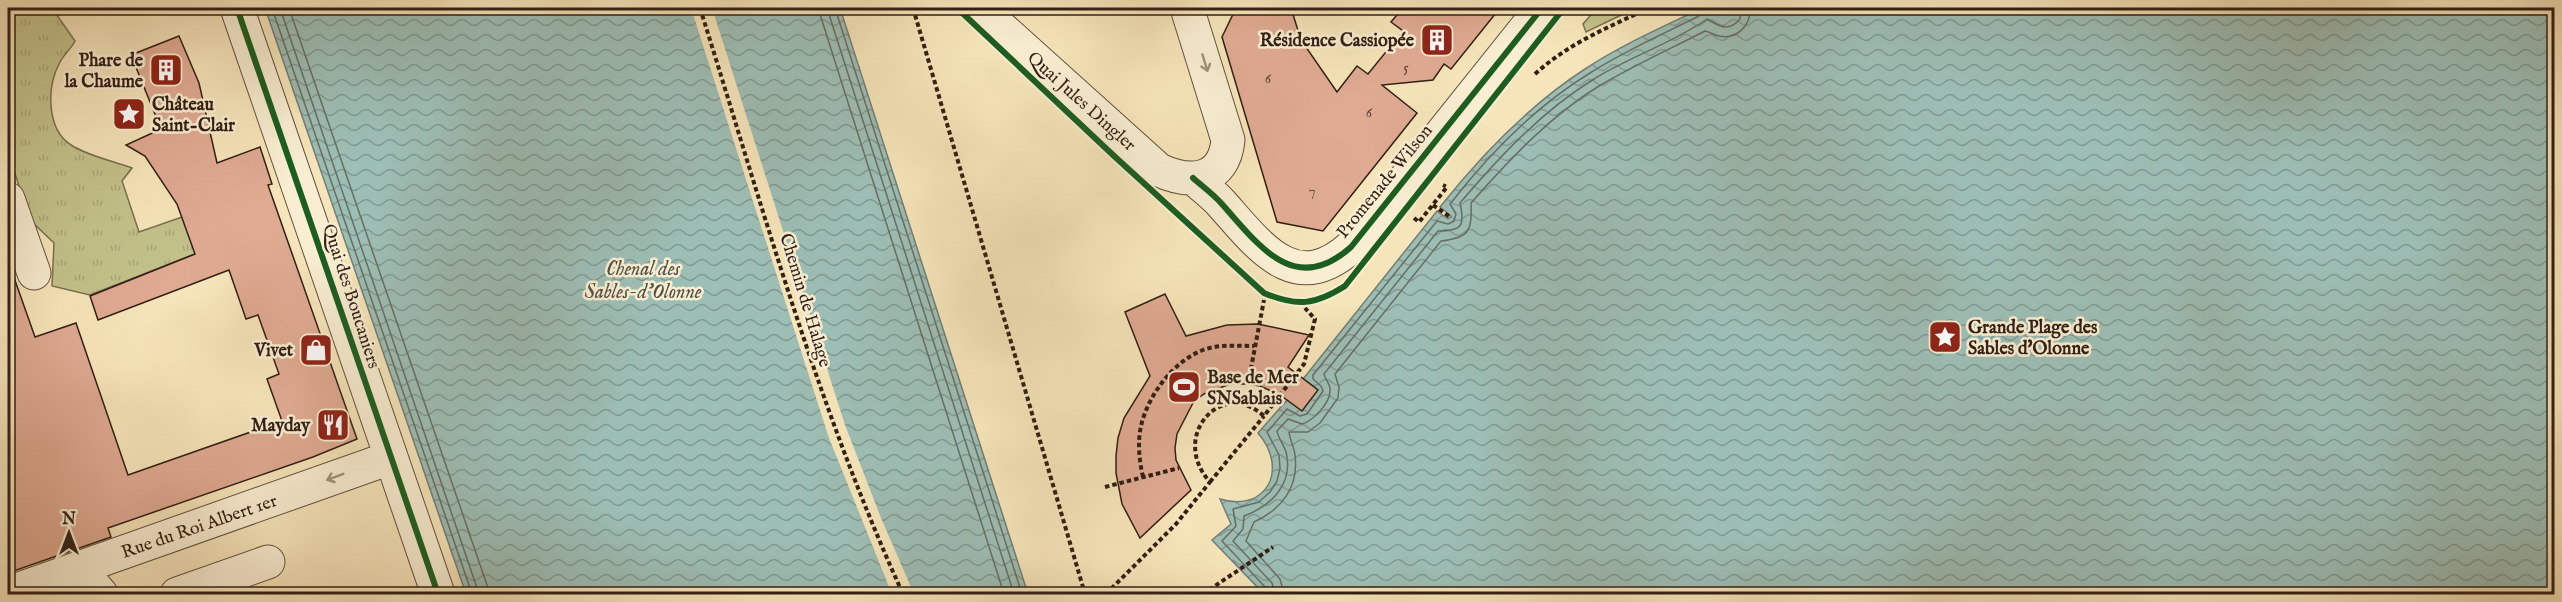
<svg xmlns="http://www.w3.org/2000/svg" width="2562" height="602" font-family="'IM FELL English',serif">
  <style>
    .grass { fill: url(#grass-tufts); stroke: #7a7050; stroke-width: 1.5 }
    .water { fill: url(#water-waves); stroke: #727e75; stroke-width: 1.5 }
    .pier { fill: #f6e5ba }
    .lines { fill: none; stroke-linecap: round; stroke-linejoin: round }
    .shore { stroke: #676e64; stroke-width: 1.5 }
    .building { fill: #dfaa92; stroke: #311f14; stroke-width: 1.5 }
    .minor-casing { stroke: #62503e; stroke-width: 35 }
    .path { stroke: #311f14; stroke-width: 4; stroke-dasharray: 4.5 3; stroke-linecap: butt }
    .minor { stroke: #f9eed2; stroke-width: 33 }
    .cycleway-casing { stroke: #f9eed2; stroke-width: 10 }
    .cycleway { stroke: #1b5e20; stroke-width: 6 }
    .oneway { stroke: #9f917c }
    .labels { text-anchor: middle; stroke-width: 5; stroke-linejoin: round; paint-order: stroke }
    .number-label { font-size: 15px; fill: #5c4234 }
    .poi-label { font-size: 18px; font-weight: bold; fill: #311f14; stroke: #f9eed2; text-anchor: end }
    .street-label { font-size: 18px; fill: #311f14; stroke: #f9eed2 }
    .water-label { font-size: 20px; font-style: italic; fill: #514f44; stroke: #f9eed2 }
  </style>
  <defs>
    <pattern id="grass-tufts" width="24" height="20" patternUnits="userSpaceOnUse" patternTransform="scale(1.5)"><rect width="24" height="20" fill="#c3c28b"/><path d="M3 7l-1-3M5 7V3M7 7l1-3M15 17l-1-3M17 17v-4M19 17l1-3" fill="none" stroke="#a8a677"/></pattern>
    <pattern id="water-waves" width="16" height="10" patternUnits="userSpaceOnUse" patternTransform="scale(1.5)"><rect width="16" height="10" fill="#9dbeb5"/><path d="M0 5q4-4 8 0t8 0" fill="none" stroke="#819a92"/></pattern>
  </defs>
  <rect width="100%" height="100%" fill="#f6e5ba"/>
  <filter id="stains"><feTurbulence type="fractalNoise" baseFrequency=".00333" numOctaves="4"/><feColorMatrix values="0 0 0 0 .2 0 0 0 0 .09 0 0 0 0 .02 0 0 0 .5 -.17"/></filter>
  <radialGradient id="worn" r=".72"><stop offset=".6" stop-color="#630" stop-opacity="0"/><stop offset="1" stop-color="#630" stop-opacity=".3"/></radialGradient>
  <!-- grass -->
  <path class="grass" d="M8,8H52L75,41C71,49 63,55 59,64C47,87 46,129 71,145C88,156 113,161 132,168L122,181L139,232L182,217L266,226L90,295L52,286L54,243L30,220L8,152Z
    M1597,8H1636L1586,32L1583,24Z"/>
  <!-- water -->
  <path class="water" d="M265,8H840L1028,594H466Z
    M1702,8H1720L1723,15L1728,12L1726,8H2554V594H1264L1212,540L1231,524L1220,499C1267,513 1289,469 1258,433L1287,400L1302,410L1303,379L1437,211L1448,219L1451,216L1440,207C1482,154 1528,106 1585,69C1621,45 1663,27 1702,8Z"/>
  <!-- pier -->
  <path class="pier" d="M691,8H712L845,425L881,518L914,594H892L829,438Z"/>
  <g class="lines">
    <!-- shore -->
    <path class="shore" d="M272,8L472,594
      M280,8L479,594
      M289,8L487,585L488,594
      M818,8L1004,594
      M827,8L1014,594
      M835,8L1022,594
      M1268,594L1266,588L1222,541L1236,526L1233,509L1259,502L1270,492L1277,481L1280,468L1279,455L1267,432L1287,409L1300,416L1307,414L1323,391L1321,386L1313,379V375L1437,221L1448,224L1454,221L1456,214L1450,204C1489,154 1536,106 1590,73C1624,51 1663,34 1699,16L1703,8
      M1275,594L1272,583L1233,541L1243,529L1244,516C1271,506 1294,484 1286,452C1284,445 1278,438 1277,431L1288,419L1302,424C1313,421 1330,403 1330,391C1331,384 1325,380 1324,374L1438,231C1463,231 1465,225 1460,203C1500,156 1542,111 1594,79C1629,57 1675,42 1707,19C1719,26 1728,33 1740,19L1741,8
      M1284,594L1280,579L1246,541L1254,522C1282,509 1299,487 1295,455C1294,447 1290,440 1289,432H1308L1320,423L1338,398L1339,387L1335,374L1441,241C1470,238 1472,230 1471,203C1509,160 1550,116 1599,86C1633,66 1670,49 1705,31C1710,32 1714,35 1719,36C1737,40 1751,25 1750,8"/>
  </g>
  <!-- building -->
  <path class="building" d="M1236,8H1291L1301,40L1337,92L1357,66L1368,74L1403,31L1391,22L1403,8H1500L1451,69L1444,64L1433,80L1382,85L1417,113L1323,231L1277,222L1222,37Z
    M179,36L199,83L217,163L260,147L272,184L268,185L357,439L313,457L108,528L111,537L8,573V269H11L35,337L76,323L128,475L282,421L267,379L279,374L258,315L246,319L229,270L98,320L90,296L195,254L177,204L145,156L126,145L161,129L131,55Z
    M1165,294L1186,336L1227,325L1258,324L1309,335L1288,367L1318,390L1302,411L1280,395L1260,386L1248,384H1230L1204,394L1194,401L1177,434L1175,448L1176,460L1191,490L1140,538L1122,504L1116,473V456L1118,438L1124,418L1150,376L1125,312Z"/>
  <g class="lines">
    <!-- minor casing -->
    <g class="minor-casing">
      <path id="minor" d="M237,8L438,594
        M979,8L1159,170C1192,185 1224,181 1228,140L1187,8
        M1193,178C1202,186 1213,194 1221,203C1258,244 1294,298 1351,247L1542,8
        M8,199L34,273
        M78,568L84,583L95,587L101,594
        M8,593L390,458
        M177,594L268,562"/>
    </g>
    <!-- path -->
    <path class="path" d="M700,8C762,205 817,406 903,594
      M913,8L1085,594
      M1723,8L1725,14
      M1535,74C1569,43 1609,27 1649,8
      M1433,205L1450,217
      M1414,218L1419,222L1447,187L1443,185
      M1248,384L1264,300
      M1143,477C1139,460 1137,440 1142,422C1150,393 1174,361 1203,350C1219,344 1237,346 1254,346
      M1210,482L1264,416
      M1105,487L1179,468
      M1106,594L1176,524L1210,482C1169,437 1221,377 1264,416L1304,364L1315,319L1305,308
      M1203,594L1273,547"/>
    <!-- minor -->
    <use href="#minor" class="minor"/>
    <!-- cycleway casing -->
    <g class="cycleway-casing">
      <path id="cycleway" d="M237,8L438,594
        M957,8L1113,155L1264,293C1297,307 1315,305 1345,286L1564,8
        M1193,178C1202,186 1213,194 1221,203C1258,244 1294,298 1351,247L1542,8"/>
    </g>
    <!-- cycleway -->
    <use href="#cycleway" class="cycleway"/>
  </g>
  <!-- one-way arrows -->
  <defs><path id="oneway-shaft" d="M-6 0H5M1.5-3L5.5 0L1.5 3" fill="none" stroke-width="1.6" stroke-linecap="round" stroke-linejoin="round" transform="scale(1.5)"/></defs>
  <g class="oneway">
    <use href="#oneway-shaft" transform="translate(1205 63) rotate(73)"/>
    <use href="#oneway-shaft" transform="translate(335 477) rotate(159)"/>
  </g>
  <!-- icons -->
  <defs>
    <g id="building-square" transform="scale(1.725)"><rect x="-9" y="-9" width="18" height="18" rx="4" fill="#8f2418" stroke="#f9eed2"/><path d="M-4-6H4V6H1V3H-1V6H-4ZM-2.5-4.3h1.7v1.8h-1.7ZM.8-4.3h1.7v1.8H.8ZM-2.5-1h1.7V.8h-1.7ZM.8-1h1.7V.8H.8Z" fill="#fff"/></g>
    <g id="sight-square" transform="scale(1.725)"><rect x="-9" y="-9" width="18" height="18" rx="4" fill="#8f2418" stroke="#f9eed2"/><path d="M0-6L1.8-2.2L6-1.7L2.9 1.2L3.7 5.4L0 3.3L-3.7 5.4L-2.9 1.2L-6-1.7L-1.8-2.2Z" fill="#fff"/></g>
    <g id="shop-square" transform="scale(1.725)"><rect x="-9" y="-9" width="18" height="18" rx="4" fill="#8f2418" stroke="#f9eed2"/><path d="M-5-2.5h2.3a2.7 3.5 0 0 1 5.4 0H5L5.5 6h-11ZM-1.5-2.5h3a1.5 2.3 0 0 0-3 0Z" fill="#fff"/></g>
    <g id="stadium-square" transform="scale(1.725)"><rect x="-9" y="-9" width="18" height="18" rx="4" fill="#8f2418" stroke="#f9eed2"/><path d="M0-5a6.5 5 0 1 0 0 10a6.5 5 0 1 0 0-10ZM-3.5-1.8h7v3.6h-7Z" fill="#fff"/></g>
    <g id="restaurant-square" transform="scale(1.725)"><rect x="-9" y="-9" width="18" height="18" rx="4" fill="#8f2418" stroke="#f9eed2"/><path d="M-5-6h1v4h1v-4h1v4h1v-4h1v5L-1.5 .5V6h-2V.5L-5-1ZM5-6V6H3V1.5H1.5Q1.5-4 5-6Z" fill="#fff"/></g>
  </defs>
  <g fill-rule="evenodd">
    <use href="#building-square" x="1437" y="40"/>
    <use href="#building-square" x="166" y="70"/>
    <use href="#sight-square" x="129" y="114"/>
    <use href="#sight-square" x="1945" y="337"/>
    <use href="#shop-square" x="316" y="350"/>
    <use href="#stadium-square" x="1184" y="387"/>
    <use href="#restaurant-square" x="333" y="425"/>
  </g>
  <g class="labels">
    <!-- number labels -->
    <g class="number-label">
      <text x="1406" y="72">5</text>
      <text x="1268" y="83">6</text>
      <text x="1369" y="117">6</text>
      <text x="1312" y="195">7</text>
    </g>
    <!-- poi labels -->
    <g class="poi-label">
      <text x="1414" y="46">Résidence Cassiopée</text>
      <text x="143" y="66">Phare de<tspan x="143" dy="21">la Chaume</tspan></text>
      <text x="152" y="110" text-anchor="start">Château<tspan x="152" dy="21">Saint-Clair</tspan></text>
      <text x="1968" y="333" text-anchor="start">Grande Plage des<tspan x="1968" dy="21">Sables d'Olonne</tspan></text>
      <text x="293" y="356">Vivet</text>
      <text x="1207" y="383" text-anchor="start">Base de Mer<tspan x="1207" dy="21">SNSablais</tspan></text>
      <text x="310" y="431">Mayday</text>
    </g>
    <!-- street labels -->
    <g class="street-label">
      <text transform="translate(1082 101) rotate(42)" y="6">Quai Jules Dingler</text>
      <text transform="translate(1384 181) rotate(-51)" y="6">Promenade Wilson</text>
      <text transform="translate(352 296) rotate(72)" y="6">Quai des Boucaniers</text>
      <text transform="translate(806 300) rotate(73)" y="6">Chemin de Halage</text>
      <text transform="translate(199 526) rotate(-19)" y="6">Rue du Roi Albert 1er</text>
    </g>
    <!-- water labels -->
    <g class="water-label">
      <text x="643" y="275">Chenal des<tspan x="643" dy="23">Sables-d'Olonne</tspan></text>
    </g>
  </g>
  <!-- margin -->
  <rect width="2562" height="602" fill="none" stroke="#f6e5ba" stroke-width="30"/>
  <rect x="9" y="9" width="2544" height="584" fill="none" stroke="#311f14" stroke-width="3"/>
  <rect x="15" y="15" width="2532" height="572" fill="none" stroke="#311f14" stroke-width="1.5"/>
  <!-- north arrow -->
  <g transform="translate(69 533)" stroke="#f9eed2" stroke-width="4.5" paint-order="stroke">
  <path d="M0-4.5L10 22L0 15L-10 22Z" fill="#311f14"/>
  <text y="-9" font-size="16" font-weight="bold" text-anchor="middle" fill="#311f14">N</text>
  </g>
  <rect width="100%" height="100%" filter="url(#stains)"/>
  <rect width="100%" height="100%" fill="url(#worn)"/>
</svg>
